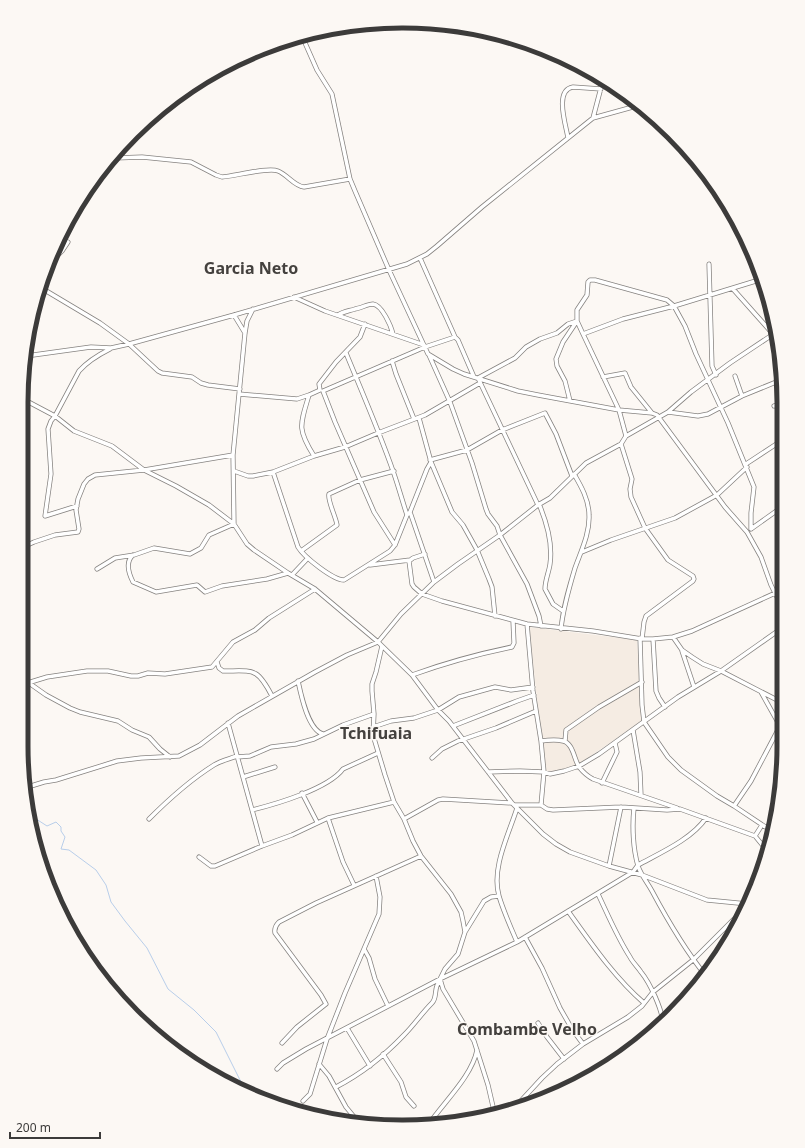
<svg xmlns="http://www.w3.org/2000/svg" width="805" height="1148" font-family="'Noto Sans',sans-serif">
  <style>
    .built { fill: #f5ece3 }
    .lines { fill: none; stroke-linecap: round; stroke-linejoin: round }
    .stream { stroke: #b8ceea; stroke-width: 1 }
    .minor-casing { stroke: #868380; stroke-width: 5 }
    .minor { stroke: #fff; stroke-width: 3.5 }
    .labels { text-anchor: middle; stroke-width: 3; stroke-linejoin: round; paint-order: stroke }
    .district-label { font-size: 16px; font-weight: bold; fill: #44413e; stroke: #fcf8f4 }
    .rim { fill: none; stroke: #3c3b3a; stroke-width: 5 }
  </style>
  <rect width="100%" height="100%" fill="#fcf8f4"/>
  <!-- built -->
  <path class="built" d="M529,627L637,640L643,720L582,762L561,771H545Z"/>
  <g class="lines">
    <!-- stream -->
    <path class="stream" d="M30,815L47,826L56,822L61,827V831L65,837L61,849L69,850L96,870L106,885L111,902L125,921L147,948L168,989L194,1010L216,1032L240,1080L258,1098"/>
    <!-- minor casing -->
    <g class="minor-casing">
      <path id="minor" d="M302,36L317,70L332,94L350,179L355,191L389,270L428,354L453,369L464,374L518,391L538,395L619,410L652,413L657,415L725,507L747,532L761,557L771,585L782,607
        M593,118L603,80
        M568,138C566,125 554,90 573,87L601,89
        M116,158L142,157L191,162L216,175L222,177C235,176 268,167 278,171C288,175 294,186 304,187L350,179
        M420,258L455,337
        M54,259L62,251L68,242L62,240
        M709,264L712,366L716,375
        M43,289L100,323L129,344L158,371L162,373L192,377L201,383L208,385L240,389
        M733,289L773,334
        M294,297L325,311L424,345
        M234,315L245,333
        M338,315C344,311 349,311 355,309C361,308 368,304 373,304C382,305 391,326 393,334
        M583,334L577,321V310L587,295L588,282L590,280H595L667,300L674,306L685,326L696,354L728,423L754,487L751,513V529
        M346,353C362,392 379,431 393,471C398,485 402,500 407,515
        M429,355L450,402L472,463L486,509L488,514L497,526L500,535L527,584L539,616L541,626
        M26,356L91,347L111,348L129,344L234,315L407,264L427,254L437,246L482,207L593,118L640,105
        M392,361L396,374L414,419
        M735,376L742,396
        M603,377L625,373L631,387L652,413
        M239,394L297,399L309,395
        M21,398L55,416L74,431L112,446L144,470L176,486L209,505L234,524L247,544L254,550L288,573L315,589L378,642L412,675L438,710L449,721L512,803L543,834L556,844L570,852L609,866L642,875L707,900L748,904
        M570,401L565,381L557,366L556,359L563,342L577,321
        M774,406L781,404
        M668,412L691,392L730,363L775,333
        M419,418L431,462L452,512L463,525L477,550L489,579L492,587L495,616
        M626,436L619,410L583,334L623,319L674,306L759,280
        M621,444L632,479L630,489L631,497L645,528L668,560L693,576L694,579L693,581L646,616L644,622L642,639
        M314,456C297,429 300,425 309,395L320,390L319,384L336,362L360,337L365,324
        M430,460L467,450L502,430L545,413L556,434L572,476
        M746,464L781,441
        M234,471L248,476H253L273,472L314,456L345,447L378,433L425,415L480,383
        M273,472L298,547C304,557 333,580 344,580L390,551L395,545L407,515L410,512L427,469L431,462
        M778,472L781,478
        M539,504C547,523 553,543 550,564C549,572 545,580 545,589L553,604L563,611
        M538,505L478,378L515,358L526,347L540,339L557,333L568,324L577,321
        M77,506L45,516L51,474L48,429L51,421L55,416L79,371C88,361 98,355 110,349
        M410,512L434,582
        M751,529L782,507
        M395,545L374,512L335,422L323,391L425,347L455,337L458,340L474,377
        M21,548L34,542L55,535L78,532L79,529L76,510L78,499L84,484L88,479L95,475L144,470L233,455
        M301,551L337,525C336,517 327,500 329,494L360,480L394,471
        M582,552L611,540L675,518L717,495L747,467
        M425,554L413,558L409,561L412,584L414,587L422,594L442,601L527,624L593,631L642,639H653L673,637L692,631L782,590
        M133,555C125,562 129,574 133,582L156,592L197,585L205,592L222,586L267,579L288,573
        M370,565L410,560
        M97,569L115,558L134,555L154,548L190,554L201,548L209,535L234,524L233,455L245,333L247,321L253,309
        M292,575L308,558
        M527,624L533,691L541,741L544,772L541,805
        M561,629C563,608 569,588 575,568C581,551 590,533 589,515C589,500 581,486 574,474
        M673,637L682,650L692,657L703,664L721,671L783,703
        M640,638L642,705L644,722L668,757L681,770L717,796L734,806L773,832
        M653,639L656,691L659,698L665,707
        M382,646L376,672L372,684V691L374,714L373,735L385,775L394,802L404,819L413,841L421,856L451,894L461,912L463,921L465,932L458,954L445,969L440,979L443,989L474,1041L488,1085L494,1111
        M682,651L694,687
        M217,662L219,668L223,671C254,671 257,667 272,696
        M412,675C445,663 478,654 512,647L514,643L513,621
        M298,681C301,695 308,730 323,734
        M29,683L46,695L70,708L80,712L118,721L132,730L149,737L160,749L170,757
        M21,685L47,677L87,671H108L131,676H138L148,673L165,674L212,667L233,642L255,630L269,618L315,589
        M761,692L780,726
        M228,723L262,846
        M453,726L517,701L534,695
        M373,727L391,721L414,718L438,710L459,697L495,687L511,690L533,687
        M633,730L640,772L641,795
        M541,741C548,740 556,739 563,741C573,743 574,759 579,767C583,772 587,776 593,779L677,808
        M565,741L566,730L599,707L642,682
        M237,757L250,756L271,747L296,744L314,739L343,725L374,714
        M432,758L442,749L458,741L496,728L536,711
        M488,772L520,771L544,772L550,774L564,771L579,766L599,754L678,697L721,671L782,628
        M243,777L275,767
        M602,783L617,752L615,743
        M26,784L31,786L44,782L56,780L117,761L141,758L179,756L200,745L238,716L315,672L347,655L378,642L401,614L434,582L458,564L500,535L538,505L550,498L586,463L621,444L626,436L668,412L698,416L708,414L742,396L781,380
        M302,793L317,822
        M515,805H541L547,809L553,810L621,807L667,810L680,809L755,836L762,825
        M734,806L751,781L780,726L783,731
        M634,808C632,826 633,849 638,866C641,875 647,882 652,891C668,921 685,950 706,976
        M252,810C276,804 328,789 343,769L378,753
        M328,818L343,862L354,885
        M149,819C169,799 190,780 214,765C220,761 229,759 237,756
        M404,819L438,800L443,799L511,803
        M770,830L778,804
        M755,836L764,847L767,854
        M199,857L211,866H215L262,846L292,835L328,818L394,802
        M609,866L621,807
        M598,894C608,915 617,937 630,957C633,963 638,967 641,972C650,983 662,1009 663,1023
        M568,911C591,943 614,977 644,1003
        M465,932L484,901L491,897L499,896
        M525,937L542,968L560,1008L572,1029L583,1044
        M517,942C511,928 503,910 499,896C491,868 509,834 517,808
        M364,949L369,958L375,979L388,1006
        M538,1023L547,1037L564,1059
        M347,1028L370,1066
        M282,1043L297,1027L326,1004L321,995L275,933C274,928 276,925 279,922L316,903L421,856
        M383,1054L401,1082L406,1097L414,1106
        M319,1064L329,1076L346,1107L360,1124
        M277,1069L283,1063L306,1049L440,979L517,942L633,872L638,865C660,853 692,839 706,818
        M336,1087C361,1074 384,1056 404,1035C414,1025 422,1013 432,1003C438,997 433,987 440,981
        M303,1101L310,1094L327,1039L345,993L379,914L380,897L376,876
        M518,1104L542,1078L557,1064L583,1044L628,1017L642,1006L653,992L693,960L748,905
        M429,1124C444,1102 472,1076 477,1050"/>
    </g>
    <!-- minor -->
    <use href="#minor" class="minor"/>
  </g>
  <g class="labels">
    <!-- district labels -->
    <g class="district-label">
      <text x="251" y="274">Garcia Neto</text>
      <text x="376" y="739">Tchifuaia</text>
      <text x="527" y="1035">Combambe Velho</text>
    </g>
  </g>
  <!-- crop -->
  <path d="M0 0H805V1148H0ZM402 28H403A374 374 0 0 1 777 402V746A374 374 0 0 1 403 1120H402A374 374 0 0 1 28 746V402A374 374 0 0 1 402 28Z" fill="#fcf8f4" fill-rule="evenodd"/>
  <path class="rim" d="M402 28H403A374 374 0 0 1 777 402V746A374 374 0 0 1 403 1120H402A374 374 0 0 1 28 746V402A374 374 0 0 1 402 28Z"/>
  <!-- scale -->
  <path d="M10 1132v6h90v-6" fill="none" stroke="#3c3b3a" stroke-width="2"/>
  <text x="16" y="1132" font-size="12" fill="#3c3b3a" stroke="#fcf8f4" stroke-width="3" paint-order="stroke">200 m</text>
</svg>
